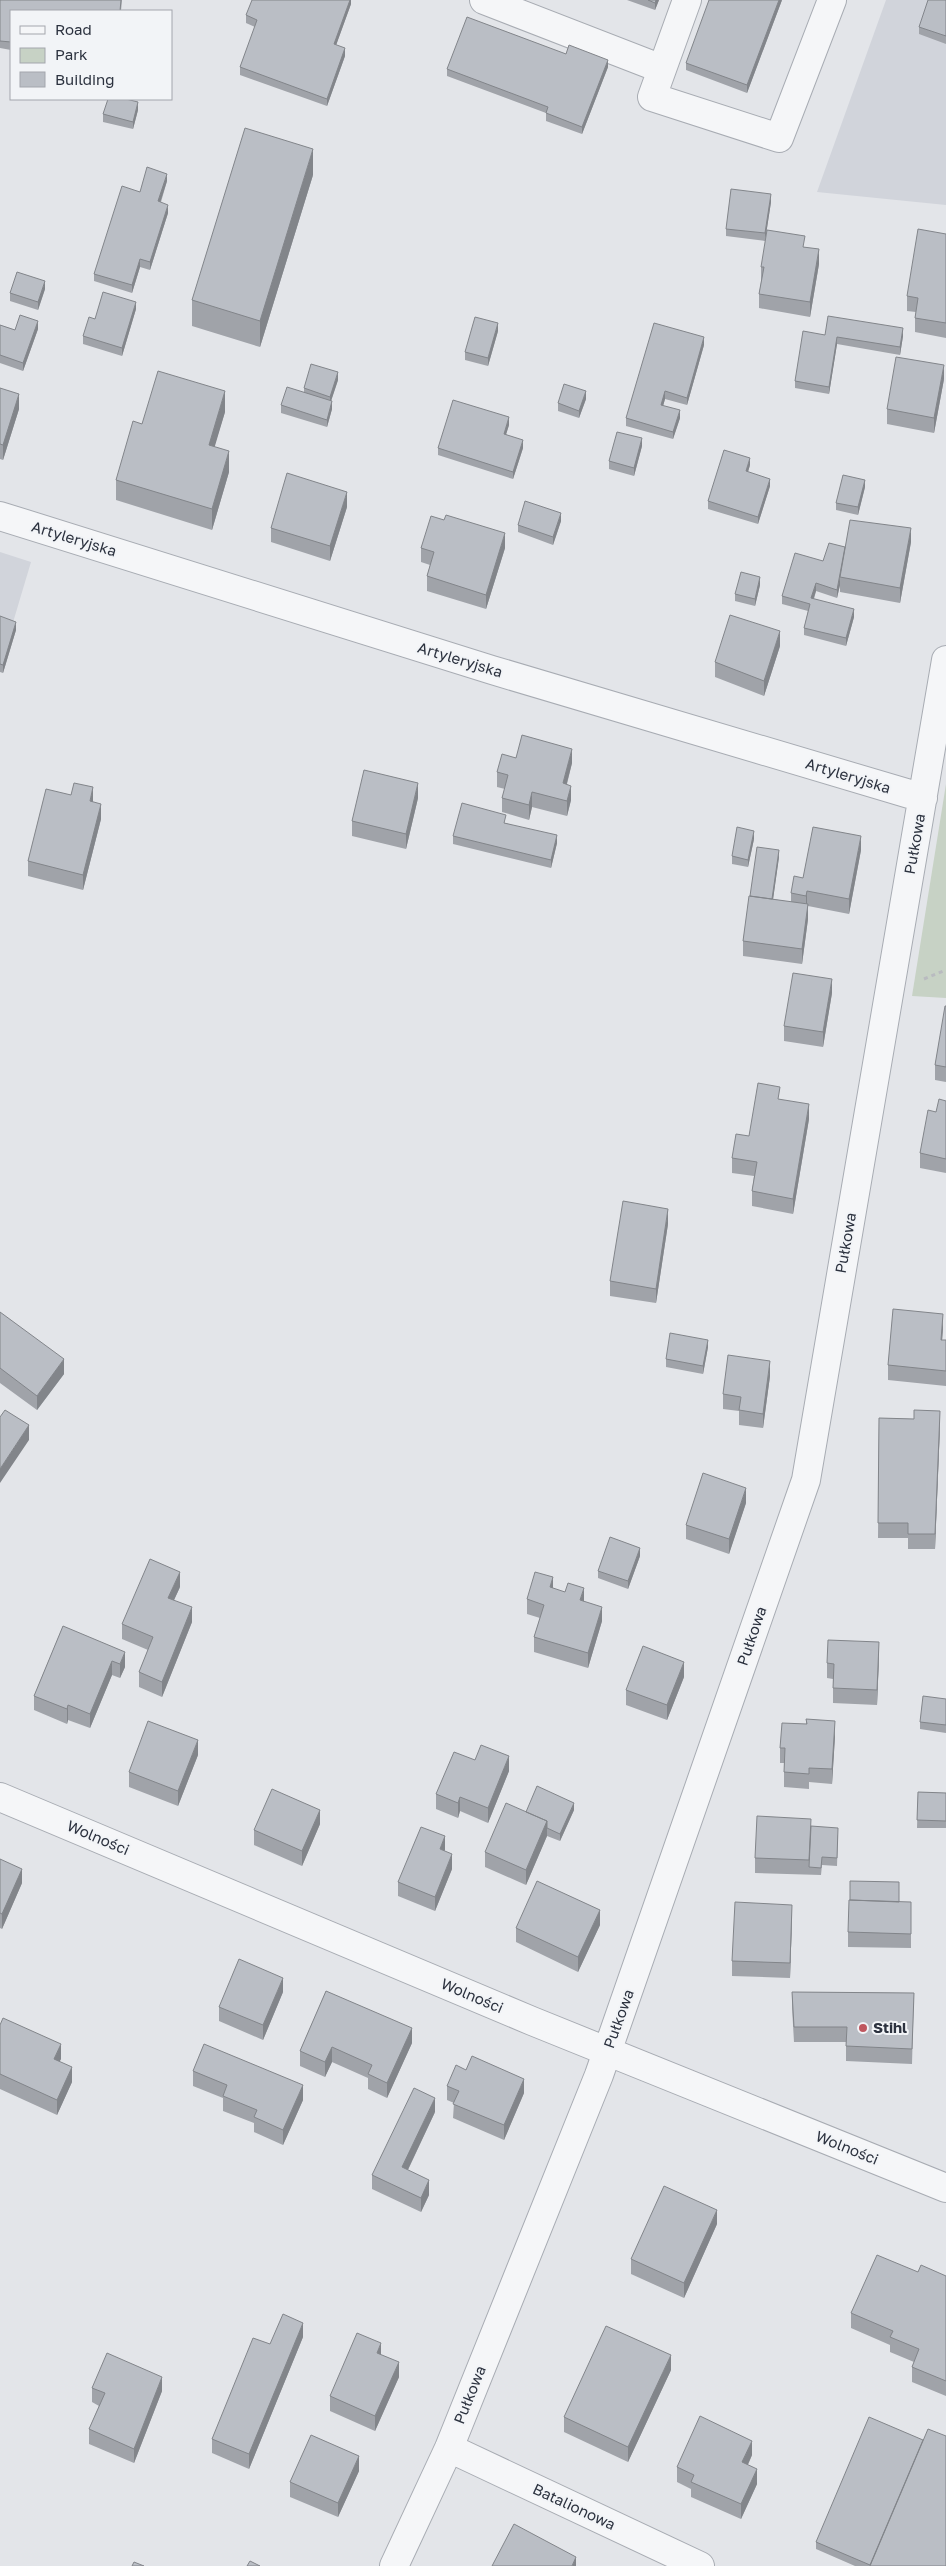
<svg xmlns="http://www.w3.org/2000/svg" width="946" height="2566" font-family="'Golos Text',sans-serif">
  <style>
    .built { fill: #d1d4db }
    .green { fill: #c7d2c5 }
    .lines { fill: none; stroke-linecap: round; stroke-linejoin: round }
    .minor-casing { stroke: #a8acb3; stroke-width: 30 }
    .path { stroke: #b9bbc0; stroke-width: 3; stroke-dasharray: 4 4; stroke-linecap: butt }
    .minor { stroke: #f5f6f8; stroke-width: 28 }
    .wall { fill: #a0a3a9 }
    .shaded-wall { fill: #82858a }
    .building { fill: #babec5; stroke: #82858a }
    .poi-dot { fill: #bf575f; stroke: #f2f4f7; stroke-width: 2 }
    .labels { text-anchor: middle; stroke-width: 4; stroke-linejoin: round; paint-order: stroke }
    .street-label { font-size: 15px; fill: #2c323f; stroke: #f2f4f7 }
    .poi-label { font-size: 15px; font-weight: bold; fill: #2c323f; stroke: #f2f4f7; text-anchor: start }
  </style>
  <rect width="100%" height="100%" fill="#e3e5e9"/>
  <!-- built -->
  <path class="built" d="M886,0H946V205L817,192Z
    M0,552L31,562L0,666Z"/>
  <!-- green -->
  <path class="green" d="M946,784V998L912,996Z"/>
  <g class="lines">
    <!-- minor casing -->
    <g class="minor-casing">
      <path id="minor" d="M484,0L662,69
        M687,0L652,97L779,138L832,0
        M0,516L492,670L923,798
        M0,1797L532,2021L946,2188
        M449,2448L700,2566
        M394,2566L449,2448L599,2075L806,1480L946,660"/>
    </g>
    <!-- path -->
    <path class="path" d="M924,979L946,970"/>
    <!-- minor -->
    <use href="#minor" class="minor"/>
  </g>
  <!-- wall -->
  <path class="wall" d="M0,0H122L121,11H11V50L0,48Z
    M351,0V4L336,45L345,56L327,106L240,75V67L255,27L246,23V15Z
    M627,0H659L655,10Z
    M782,0L747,93L686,70V63Z
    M946,0V44L919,34V27Z
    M566,54L608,67L582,134L546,121V113L447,76V69Z
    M138,110L133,129L103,122V114Z
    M313,175L260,347L192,326V300Z
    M167,181L161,202L168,213L150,270L140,267L132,293L94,281V274L140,192Z
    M771,202L765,241L726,236V229Z
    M946,234V338L915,332V318L916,312L907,311V296Z
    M805,247L819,264L810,317L759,308V294L761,282V267Z
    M45,289L38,310L10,301V293Z
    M136,309L122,356L83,344V336L95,319Z
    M0,325L15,330L38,329L23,371L0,363Z
    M498,331L488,366L465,360V352Z
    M825,335L903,336L900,355L837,344L829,394L795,388V381Z
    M704,345L687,405L665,399L663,406L680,418L673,439L626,426V418Z
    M944,379L934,433L887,424V409Z
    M338,380L331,401L332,409L327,427L281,413V405L304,392V388Z
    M0,388L19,409L3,460L0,459Z
    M586,399L579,418L558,411V403Z
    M225,412L214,447L229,472L212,530L116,500V480L142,424Z
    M509,425L506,434L523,448L513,479L438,455V448Z
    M642,446L634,476L609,469V461Z
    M750,465L748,472L770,486L758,524L708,509V501Z
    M865,487L858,515L836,510V503Z
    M347,507L330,561L271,542V528Z
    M561,521L553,545L518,532V525Z
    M911,542L900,603L840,592V585L837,598L816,591L814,599L854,617L846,646L804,635V628L808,611L782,604V596L823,561L845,547Z
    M421,548H505L486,609L427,591V576L430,565L421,562Z
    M760,585L755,606L735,601V594Z
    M0,616L16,630L3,673L0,672Z
    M780,646L764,696L715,677V662Z
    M516,758L572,763L567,784L571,800L567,816L532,807L529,820L502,812V798L505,789L497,787V772Z
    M71,795L93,802L101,819L83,890L28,876V861Z
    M418,798L406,849L352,836V821Z
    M506,823L557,843L551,868L453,844V836Z
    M754,839L748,867L732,864V856Z
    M861,850L849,914L808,906V919L802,964L743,956V941L750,896L779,857L773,899L791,902V893L803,878Z
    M832,993L823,1047L784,1041V1026Z
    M946,1006V1082L935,1080V1065Z
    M780,1099L809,1119L793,1214L752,1206V1191L754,1176L732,1173V1158Z
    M946,1101V1173L920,1168V1153L936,1112Z
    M668,1224L656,1303L610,1296V1281Z
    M0,1312L64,1374L37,1410L0,1383Z
    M943,1328L942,1340H946V1386L888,1380V1365Z
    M708,1347L703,1374L666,1367V1359Z
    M770,1376L763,1428L739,1425V1411L723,1409V1394Z
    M879,1418L914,1419L940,1426L935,1549H908V1538H878Z
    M746,1503L729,1554L686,1539V1525Z
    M640,1556L628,1589L598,1578V1571Z
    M180,1587L174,1600L192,1622L162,1697L139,1687V1672L148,1650L122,1639V1624Z
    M553,1588L602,1621L588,1668L534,1652V1637L540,1618L527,1614V1599Z
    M63,1626L125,1667L120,1678L112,1675L90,1728L68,1720L67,1724L34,1710V1696Z
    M879,1657L877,1705L833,1703V1679L827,1678V1663Z
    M684,1677L667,1720L626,1705V1690Z
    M946,1699V1733L920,1729V1722Z
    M806,1719L835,1736L832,1784L809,1782V1789L784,1787V1763H780V1748L806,1724Z
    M198,1755L178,1806L129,1787V1772Z
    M475,1760L509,1771L488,1823L460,1811L458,1818L436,1809V1794Z
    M918,1792L946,1793V1828H917Z
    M574,1810L560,1841L547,1836L526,1885L485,1867V1852L526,1812Z
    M320,1824L302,1866L254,1845V1830Z
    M811,1826L838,1835L837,1866L822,1865L821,1875L755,1873V1858Z
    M0,1859L22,1883L2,1929L0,1928Z
    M452,1869L435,1911L398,1896V1882Z
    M899,1902H911V1948L848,1947V1932Z
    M792,1919L790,1978L732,1976V1961Z
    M600,1925L578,1972L516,1942V1928Z
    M326,1991L412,2043L387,2098L368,2089V2078L332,2062L325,2077L300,2066V2051Z
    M283,1992L263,2040L219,2021V2007Z
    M792,1992L914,1993L912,2064L846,2061V2042H794L792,2007Z
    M0,2025L61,2059L59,2061L72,2082L57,2115L0,2089Z
    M466,2070L524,2093L504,2140L453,2118L454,2103L447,2100V2086Z
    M193,2071L303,2100L283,2145L254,2132V2123L223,2111V2098L193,2086Z
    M435,2112L408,2170L429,2195L421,2212L372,2189V2175Z
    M717,2224L684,2298L631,2274V2259Z
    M918,2272L946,2276V2396L912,2382V2367L914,2362L890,2352V2345L851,2328V2313Z
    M303,2337L249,2469L212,2453V2439L270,2344Z
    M381,2355L399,2377L375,2431L330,2411V2396Z
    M671,2370L628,2462L564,2432V2417Z
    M92,2388L162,2391L134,2463L89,2444V2429L99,2406L92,2402Z
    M923,2440L946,2566H855L816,2549V2542Z
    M752,2455L748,2465L757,2484L741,2519L691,2497V2489L677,2482V2467Z
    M359,2471L338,2517L290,2497V2482Z"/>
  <!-- shaded-wall -->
  <path class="shaded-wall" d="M350,0H351V4L334,51V44Z
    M656,0H659L655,10V3Z
    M779,0H782L747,93V85Z
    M345,48V56L327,106V99Z
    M608,60V67L582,134V127Z
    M138,102V110L133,129V122Z
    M313,149V175L260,347V321Z
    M167,174V181L158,209V201Z
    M771,194V202L765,241V233Z
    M168,205V213L150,270V262Z
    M819,249V264L810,317V302Z
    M140,259V267L132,293V285Z
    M45,281V289L38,310V302Z
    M136,302V309L122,356V348Z
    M38,321V329L23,371V363Z
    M498,323V331L488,366V358Z
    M903,328V336L900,355V347Z
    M704,337V345L687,405V398Z
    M837,337V344L829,394V387Z
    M944,365V379L934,433V418Z
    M338,372V380L330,404V397Z
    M225,391V412L209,466V445Z
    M586,391V399L579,418V411Z
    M665,391V399L661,413V405Z
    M19,394V409L3,460V445Z
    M332,401V409L327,427V420Z
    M680,410V418L673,439V432Z
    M509,417V425L504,441V434Z
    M642,438V446L634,476V468Z
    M523,440V448L513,479V472Z
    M229,451V472L212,530V509Z
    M750,458V465L746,478V471Z
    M770,479V486L758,524V517Z
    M865,480V487L858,515V507Z
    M347,492V507L330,561V546Z
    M561,513V521L553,545V537Z
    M911,528V542L900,603V588Z
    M505,533V548L486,609V595Z
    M760,577V585L755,606V599Z
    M840,577V585L837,598V590Z
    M816,583V591L811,606V598Z
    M854,609V617L846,646V638Z
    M16,622V630L3,673V665Z
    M780,631V646L764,696V681Z
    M572,749V763L563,798V783Z
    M418,783V798L406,849V834Z
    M571,786V800L567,816V801Z
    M93,787V802L90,816V801Z
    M532,792V807L529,820V805Z
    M101,804V819L83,890V875Z
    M754,831V839L748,867V860Z
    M557,835V843L551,868V860Z
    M861,836V850L849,914V899Z
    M779,850V857L771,914V906Z
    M807,891V906L806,911V896Z
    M808,904V919L802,964V949Z
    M832,979V993L823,1047V1032Z
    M809,1104V1119L793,1214V1199Z
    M668,1209V1224L656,1303V1289Z
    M943,1314V1328L941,1355V1340Z
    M708,1340V1347L703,1374V1366Z
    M64,1359V1374L37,1410V1396Z
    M770,1361V1376L763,1428V1414Z
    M940,1411V1426L935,1549V1534Z
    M29,1425V1440L0,1483V1469Z
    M746,1488V1503L729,1554V1539Z
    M640,1548V1556L628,1589V1581Z
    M180,1572V1587L168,1613V1598Z
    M553,1577V1592L550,1587Z
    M584,1588V1603L580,1600Z
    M192,1607V1622L162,1697V1682Z
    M602,1607V1621L588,1668V1653Z
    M879,1642V1657L877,1705V1690Z
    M125,1652V1667L120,1678V1664Z
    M112,1661V1675L90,1728V1714Z
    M684,1662V1677L667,1720V1705Z
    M68,1705V1720L67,1724V1709Z
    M835,1721V1736L832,1784V1769Z
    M198,1740V1755L178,1806V1791Z
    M509,1756V1771L488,1823V1808Z
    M460,1797V1811L458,1818V1803Z
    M574,1803V1810L560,1841V1834Z
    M320,1810V1824L302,1866V1851Z
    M547,1821V1836L526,1885V1870Z
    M445,1836V1851L440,1849Z
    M452,1854V1869L435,1911V1897Z
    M22,1869V1883L2,1929V1914Z
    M792,1905V1919L790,1978V1963Z
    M600,1910V1925L578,1972V1957Z
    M283,1978V1992L263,2040V2025Z
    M412,2028V2043L387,2098V2083Z
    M61,2044V2059L54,2073V2059Z
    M332,2047V2062L325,2077V2062Z
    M72,2067V2082L57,2115V2100Z
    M524,2079V2093L504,2140V2125Z
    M303,2085V2100L283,2145V2130Z
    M435,2098V2112L402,2182V2167Z
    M429,2180V2195L421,2212V2198Z
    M717,2210V2224L684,2298V2283Z
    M303,2323V2337L249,2469V2454Z
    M381,2343V2358L377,2353Z
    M671,2355V2370L628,2462V2447Z
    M399,2362V2377L375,2431V2416Z
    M162,2377V2391L134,2463V2449Z
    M752,2441V2455L742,2477V2462Z
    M359,2456V2471L338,2517V2503Z
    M757,2469V2484L741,2519V2504Z
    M576,2557V2566H572Z"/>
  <!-- building -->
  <path class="building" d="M0,0H121L120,11H11V42L0,41Z
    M252,0H350L334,44L345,48L327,99L240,67L257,20L246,15Z
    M648,0H656L655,3Z
    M709,0H779L747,85L686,63Z
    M928,0H946V36L919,27Z
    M467,17L566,54L569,45L608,60L582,127L546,113L548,107L447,69Z
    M108,99H126L138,102L133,122L103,114Z
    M245,128L313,149L260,321L192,300Z
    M147,167L167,174L158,201L168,205L150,262L140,259L132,285L94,274L122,186L140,192Z
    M731,189L771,194L765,233L726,229Z
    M918,229L946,234V323L915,318L918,298L907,296Z
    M767,230L805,236L803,247L819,249L810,302L759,294L764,267H761Z
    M17,272L45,281L38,302L10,293Z
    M103,292L136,302L122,348L83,336L89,317L95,319Z
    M20,315L38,321L23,363L0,355V325L15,330Z
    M828,316L903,328L900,347L837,337L829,387L795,381L803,331L825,335Z
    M475,317L498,323L488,358L465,352Z
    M654,323L704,337L687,398L665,391L661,405L680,410L673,432L626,418Z
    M896,357L944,365L934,418L887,409Z
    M311,364L338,372L330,397L304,388Z
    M158,371L225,391L209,445L229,451L212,509L116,480L133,421L142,424Z
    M564,384L586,391L579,411L558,403Z
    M287,387L332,401L327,420L281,405Z
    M0,388L19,394L3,445L0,444Z
    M453,400L509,417L504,434L523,440L513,472L438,448Z
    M617,432L642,438L634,468L609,461Z
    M724,450L750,458L746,471L770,479L758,517L708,501Z
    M287,473L347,492L330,546L271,528Z
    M843,475L865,480L858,507L836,503Z
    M525,501L561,513L553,537L518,525Z
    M446,515L505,533L486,595L427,576L434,552L421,548L431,516L444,520Z
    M850,520L911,528L900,588L840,577Z
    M829,543L845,547L837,590L816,583L811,598L854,609L846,638L804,628L810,604L782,596L795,553L823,561Z
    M741,572L760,577L755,599L735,594Z
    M730,615L780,631L764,681L715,662Z
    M0,616L16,622L3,665L0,664Z
    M522,735L572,749L563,783L571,786L567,801L532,792L529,805L502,798L508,775L497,772L502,754L516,758Z
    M364,770L418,783L406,834L352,821Z
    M74,783L93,787L90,801L101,804L83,875L28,861L46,789L71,795Z
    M462,803L506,815L504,823L557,835L551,860L453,836Z
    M737,827L754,831L748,860L732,856Z
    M813,827L861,836L849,899L807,891L806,896L791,893L794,876L803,878Z
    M757,847L779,850L772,899L750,896Z
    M749,896L808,904L802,949L743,941Z
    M793,973L832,979L823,1032L784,1026Z
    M945,1006H946V1067L935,1065Z
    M758,1083L780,1087L778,1099L809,1104L793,1199L752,1191L757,1162L732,1158L736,1134L749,1136Z
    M939,1099L946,1101V1159L920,1153L928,1110L936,1112Z
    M623,1201L668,1209L656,1289L610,1281Z
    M893,1309L943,1314L941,1340H946V1371L888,1365Z
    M0,1312L64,1359L37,1396L0,1368Z
    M670,1333L708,1340L703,1366L666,1359Z
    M728,1355L770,1361L763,1414L739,1410L741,1397L723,1394Z
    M5,1410L29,1425L0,1469V1417Z
    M914,1410L940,1411L935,1534H908V1523H878L879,1418L914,1419Z
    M703,1473L746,1488L729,1539L686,1525Z
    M610,1537L640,1548L628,1581L598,1571Z
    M150,1559L180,1572L168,1598L192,1607L162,1682L139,1672L153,1637L122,1624Z
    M535,1572L553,1577L550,1587L565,1592L568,1583L584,1588L580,1600L602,1607L588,1653L534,1637L544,1605L527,1599Z
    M63,1626L125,1652L120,1664L112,1661L90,1714L68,1705L67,1709L34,1696Z
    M828,1640L879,1642L877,1690L833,1688L834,1664L827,1663Z
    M643,1646L684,1662L667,1705L626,1690Z
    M923,1696L946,1699V1725L920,1722Z
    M806,1719L835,1721L832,1769L809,1768V1774L784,1772L785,1748H780L782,1723L807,1724Z
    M148,1721L198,1740L178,1791L129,1772Z
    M481,1745L509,1756L488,1808L460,1797L458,1803L436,1794L454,1752L475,1760Z
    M537,1786L574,1803L560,1834L547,1828V1821L526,1812Z
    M272,1789L320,1810L302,1851L254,1830Z
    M918,1792L946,1793V1821L917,1820Z
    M506,1803L547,1821L526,1870L485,1852Z
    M757,1816L811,1819L809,1860L755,1858Z
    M811,1826L838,1828L837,1858L822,1857L821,1868L809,1867Z
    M421,1827L445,1836L440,1849L452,1854L435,1897L398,1882Z
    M0,1859L22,1869L2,1914L0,1913Z
    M537,1881L600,1910L578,1957L516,1928Z
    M850,1881L899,1882V1902L850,1900Z
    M849,1900L911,1902V1934L848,1932Z
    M735,1902L792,1905L790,1963L732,1961Z
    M239,1959L283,1978L263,2025L219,2007Z
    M326,1991L412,2028L387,2083L368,2074L372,2065L332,2047L325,2062L300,2051Z
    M792,1992L914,1993L912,2049L846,2046L847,2027H794Z
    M3,2018L61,2044L54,2059L72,2067L57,2100L0,2074V2025Z
    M204,2044L303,2085L283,2130L254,2117L257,2110L223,2096L227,2085L193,2071Z
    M472,2056L524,2079L504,2125L453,2104L459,2091L447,2086L456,2065L466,2070Z
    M414,2088L435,2098L402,2167L429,2180L421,2198L372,2175Z
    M664,2186L717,2210L684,2283L631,2259Z
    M877,2255L918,2272L921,2265L946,2276V2381L912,2367L919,2349L890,2337L893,2331L851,2313Z
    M283,2314L303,2323L249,2454L212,2439L253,2338L270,2344Z
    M606,2326L671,2355L628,2447L564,2417Z
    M357,2333L381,2343L377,2353L399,2362L375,2416L330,2396Z
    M107,2353L162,2377L134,2449L89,2429L105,2393L92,2388Z
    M700,2416L752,2441L742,2462L757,2469L741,2504L691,2482L694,2475L677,2467Z
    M869,2417L923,2440L870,2565L816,2542Z
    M928,2429L946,2436V2566H870Z
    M311,2435L359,2456L338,2503L290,2482Z
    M514,2524L576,2557L572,2566H492Z
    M250,2561L260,2566H247Z
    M134,2562L144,2566H132Z"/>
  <!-- markers -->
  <circle class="poi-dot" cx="863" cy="2028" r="5"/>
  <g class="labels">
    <!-- street labels -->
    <g class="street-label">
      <text transform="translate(74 539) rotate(17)" y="5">Artyleryjska</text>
      <text transform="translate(460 660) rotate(17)" y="5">Artyleryjska</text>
      <text transform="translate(848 776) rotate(17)" y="5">Artyleryjska</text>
      <text transform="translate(915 844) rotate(-80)" y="5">Pułkowa</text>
      <text transform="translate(846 1243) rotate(-80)" y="5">Pułkowa</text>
      <text transform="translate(752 1636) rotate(-71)" y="5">Pułkowa</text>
      <text transform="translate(98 1838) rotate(23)" y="5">Wolności</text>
      <text transform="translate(472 1996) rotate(23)" y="5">Wolności</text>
      <text transform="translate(619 2019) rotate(-70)" y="5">Pułkowa</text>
      <text transform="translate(847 2148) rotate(22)" y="5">Wolności</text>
      <text transform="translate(470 2395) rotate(-68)" y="5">Pułkowa</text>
      <text transform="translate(574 2507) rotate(25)" y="5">Batalionowa</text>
    </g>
    <!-- poi labels -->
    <g class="poi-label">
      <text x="873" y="2033">Stihl</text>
    </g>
  </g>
  <!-- legend -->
  <rect x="10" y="10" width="162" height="90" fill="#f2f4f7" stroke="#a3a6ad"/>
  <rect x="20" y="26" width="25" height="8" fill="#f5f6f8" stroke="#a3a6ad"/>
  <text x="55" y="35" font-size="15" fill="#2c323f">Road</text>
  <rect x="20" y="48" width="25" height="15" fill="#c7d2c5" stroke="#a3a6ad"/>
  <text x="55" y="60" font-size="15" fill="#2c323f">Park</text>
  <rect x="20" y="72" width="25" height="15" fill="#babec5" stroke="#a3a6ad"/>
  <text x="55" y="85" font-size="15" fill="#2c323f">Building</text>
</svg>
